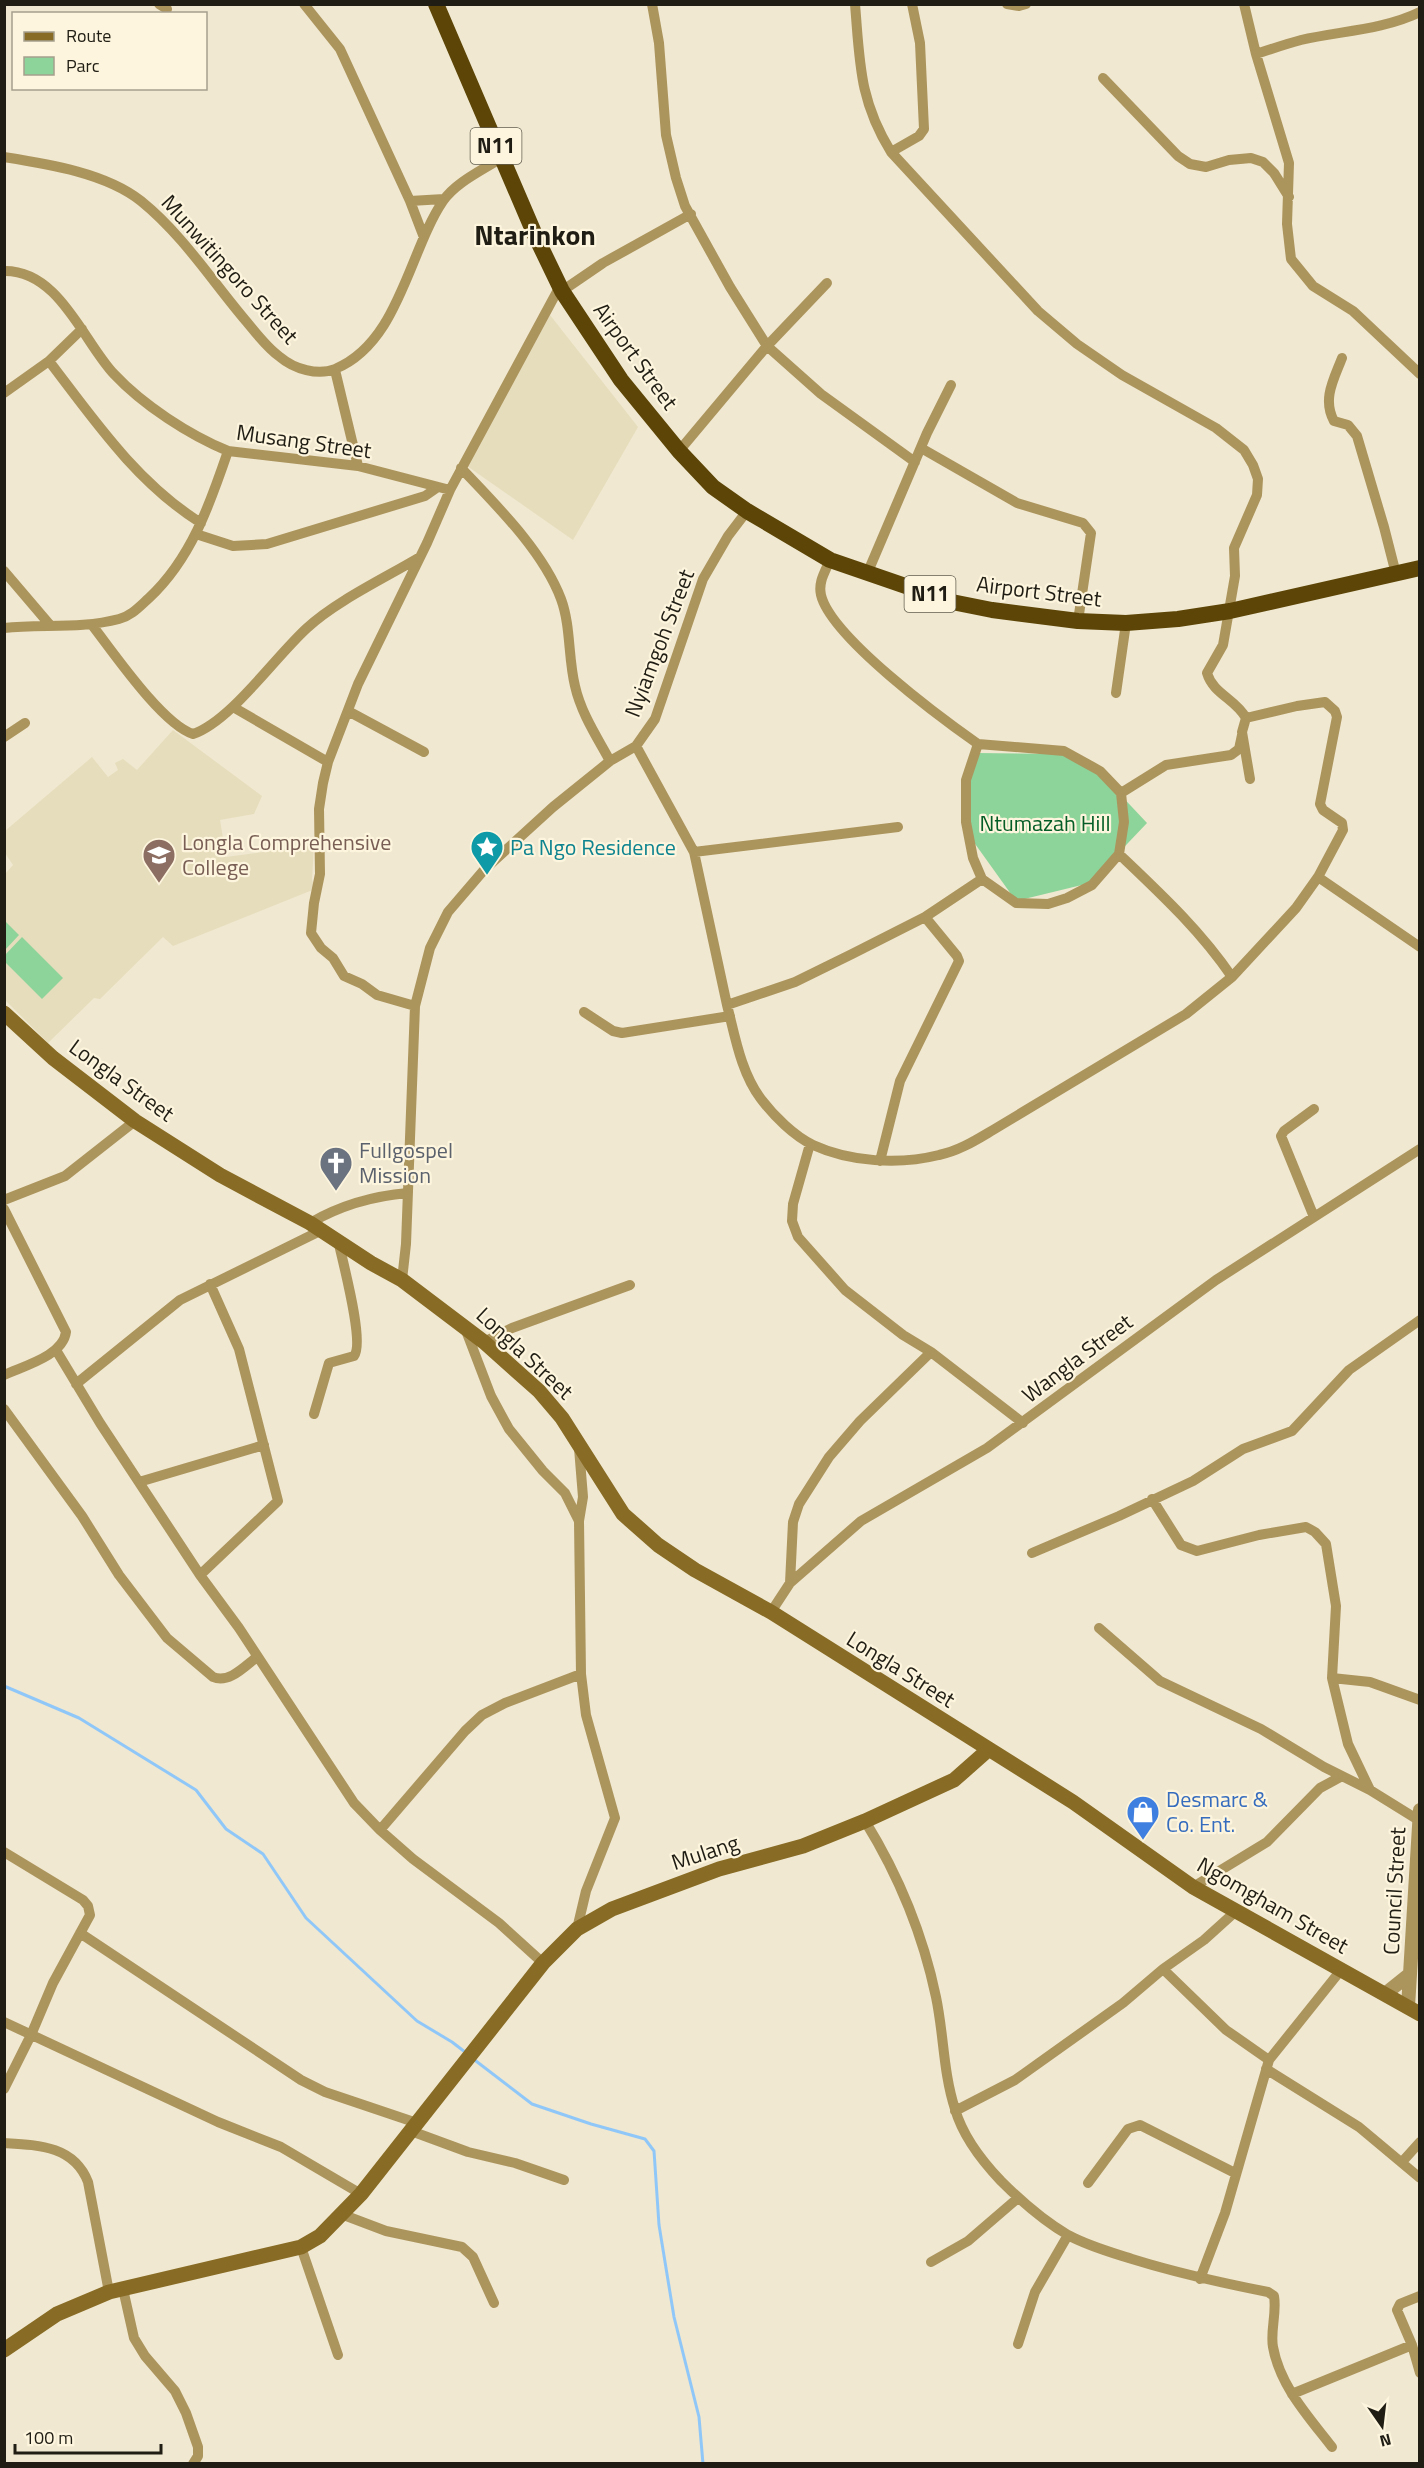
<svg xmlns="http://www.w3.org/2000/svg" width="1424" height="2468" font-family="'Titillium Web',sans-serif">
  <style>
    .built { fill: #e6ddbd }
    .green { fill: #8dd49a }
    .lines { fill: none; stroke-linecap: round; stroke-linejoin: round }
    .stream { stroke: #90c7f9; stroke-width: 3 }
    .minor { stroke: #ac945d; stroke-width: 10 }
    .tertiary { stroke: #ac945d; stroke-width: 14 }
    .secondary { stroke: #886b24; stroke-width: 15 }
    .trunk { stroke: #5c4506; stroke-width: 16 }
    .labels { text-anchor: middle; stroke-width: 4.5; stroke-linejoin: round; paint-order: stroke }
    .shield { fill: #fdf5dd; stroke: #625e50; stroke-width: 1.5 }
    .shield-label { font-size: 21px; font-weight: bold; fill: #201d14 }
    .street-label { font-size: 22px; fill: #201d14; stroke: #fdf5dd }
    .park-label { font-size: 22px; fill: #045d26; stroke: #fdf5dd }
    .education-label { font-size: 22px; fill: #785e54; stroke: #fdf5dd; text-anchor: start }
    .culture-label { font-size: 22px; fill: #0d838f; stroke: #fdf5dd; text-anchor: start }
    .worship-label { font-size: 22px; fill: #5b616d; stroke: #fdf5dd; text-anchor: start }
    .shop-label { font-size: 22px; fill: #366cbe; stroke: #fdf5dd; text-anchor: start }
    .district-label { font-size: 28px; font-weight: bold; fill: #201d14; stroke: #fdf5dd }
  </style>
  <rect width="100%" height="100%" fill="#f0e8d0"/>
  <!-- built -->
  <path class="built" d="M550,315L638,427L573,540L467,466Z
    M173,730L262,796L254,814L220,820L226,857L314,845L312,880L315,889L173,946L163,937L100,999L94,998L48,1043L5,1000V874L13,865L5,853V831L92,757L108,777L118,770L115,763L123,759L137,770Z"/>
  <!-- green -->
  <path class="green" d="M976,753L1066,754L1100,773L1147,823L1090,883L1016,901L968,834V780Z
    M5,921L19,935L5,950Z
    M22,937L63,978L42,999L5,962V955Z"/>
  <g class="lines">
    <!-- stream -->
    <path class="stream" d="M4,1686L79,1718L196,1790L226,1829L263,1854L306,1918L417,2021L452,2042L465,2052
      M472,2058L532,2104L591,2124L645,2139L654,2151L659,2225L674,2317L699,2417L703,2464"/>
    <!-- minor -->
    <path class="minor" d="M159,4L167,9
      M304,4L340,49L410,201L423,235
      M652,4L659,43L666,135L676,178L685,206L730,287L767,346L821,394L915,462
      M855,4C860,63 859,100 891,152L1038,311L1077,344L1122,375L1216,428L1244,450L1253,465L1258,479L1257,495L1234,548L1235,576L1223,645L1207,673C1213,694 1236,699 1246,718L1242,732L1250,779
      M1007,4L1019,6L1026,4
      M1244,4L1256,54
      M1420,12C1383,30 1340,31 1301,40C1286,44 1271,49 1256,54L1289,163L1287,224L1291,259L1313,286L1353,311L1420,374
      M1103,78L1178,156L1190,164L1206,167L1229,160L1251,158L1263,162L1274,173L1289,197
      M891,152L919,136L924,129L920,43L912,4
      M4,157C48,164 106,173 141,201C183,235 212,281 246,321C256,333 267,348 280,357C294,369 318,376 335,369C399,343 409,251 443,201C456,182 483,170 501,158
      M410,201L444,199
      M4,271C59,270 83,341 114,374C143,405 189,435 228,451L358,466L450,490
      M562,291L603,263L691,214
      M1342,358C1334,379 1322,399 1334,421L1348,425L1357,436L1384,527L1396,574
      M49,361C94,420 137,483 201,523
      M335,370L358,466
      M4,393L49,361L82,329
      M921,448L1017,503L1083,523L1091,533L1078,621
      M679,451L767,346L827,283
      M461,468C496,505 543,551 561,599C571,626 568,658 575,686C581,713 597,737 610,761
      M196,534L233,546L267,544L425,496L438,487
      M830,560C825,572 818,582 821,595C831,637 941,718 978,744
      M4,571L50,625
      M867,574L927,433L951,385
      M92,625C113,652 162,724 193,734C231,721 275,657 307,628C336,601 385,578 420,557
      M4,628C43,624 81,629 119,619C131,616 139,607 149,598C191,559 210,504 228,451
      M1116,693L1126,623
      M233,707L328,762
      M348,711L424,752
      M4,737L25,723
      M978,744L1064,751L1100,771L1121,793L1124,822L1119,854L1092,885L1067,898L1048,904L1016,903L982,879L973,858L966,822V780Z
      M636,746L694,852L727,1005L795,982L852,954L925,917L982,879
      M1121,793L1166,765L1231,755L1239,749L1242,735
      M694,852L898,827
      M1119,854C1160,893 1200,930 1232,977
      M1318,877L1420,947
      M727,1005C735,1036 741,1073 761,1099C774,1116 794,1136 813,1145C850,1162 899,1165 939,1155C959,1151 976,1140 993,1130L1186,1014L1232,977L1296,908L1318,877L1343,830L1342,823L1323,810L1320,804L1337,717L1335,711L1325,702L1297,706L1246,718
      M415,1006L377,995L362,984L344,976L333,958L321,948L311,933L314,903L320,874L319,809L323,783L328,762L358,684L427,543L450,490L560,286
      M584,1012L613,1031L622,1033L730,1016
      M1314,1109L1284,1131L1281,1136L1314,1217
      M810,1144L793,1204L792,1221L798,1237L845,1290L903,1335L931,1352L1023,1423
      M880,1161L900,1081L959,961L957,956L925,917
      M4,1200L65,1176L135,1121
      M4,1209L66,1332C63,1356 23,1366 4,1375
      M310,1223C341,1205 372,1196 408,1193
      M402,1280L406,1244L415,1006L430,948L448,912L484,870L553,807L610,761L636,746L655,719L703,579L728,536L747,511
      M210,1284L239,1349L278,1501L200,1575L239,1628L354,1803L380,1830L413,1859L499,1923L543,1963
      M465,1328L491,1396L509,1429L543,1471L565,1493L579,1521
      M484,1342L512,1328L630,1285
      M56,1350L100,1423L200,1575
      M76,1384L180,1300L322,1230
      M4,1409L82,1516L119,1575L167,1638L213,1677C229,1684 245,1666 257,1657
      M314,1414L329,1363L354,1356C365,1343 342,1259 338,1240
      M139,1482L264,1445
      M1152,1499L1181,1545L1197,1551L1259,1535L1306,1527L1315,1532L1326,1544L1336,1606L1332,1678L1348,1744L1370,1790
      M1032,1553L1119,1516L1193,1481L1243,1449L1292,1431L1349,1370L1420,1320
      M790,1583L793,1522L799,1504L829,1457L860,1421L931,1352
      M771,1612L790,1583L861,1521L987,1448L1216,1280L1420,1149
      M1099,1628L1160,1681L1261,1729L1324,1767L1370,1790L1420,1821
      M1332,1678L1370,1682L1420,1700
      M865,1821C899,1876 923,1935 936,1997C944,2035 943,2072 955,2109C963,2137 981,2160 1001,2181C1021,2201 1044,2221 1068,2235C1088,2246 1110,2252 1132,2259C1177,2273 1222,2283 1268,2292L1274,2296C1277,2313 1270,2331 1273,2347C1280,2386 1308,2416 1332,2447
      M380,1830L465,1731L482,1715L505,1703L581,1674
      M4,1852L83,1900L88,1906L90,1915L53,1983L31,2035L4,2089
      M1193,1887L1267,1842L1320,1788L1342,1776
      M1235,1912L1204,1940L1163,1969L1226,2030L1269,2060
      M577,1929L586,1891L615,1818L586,1715L581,1674L579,1521L583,1497L579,1448
      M80,1933L301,2080L325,2092L417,2123
      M4,2022L218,2122L281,2147L361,2194
      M1266,2069L1359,2127L1420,2178
      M955,2111L1015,2080L1123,2003L1163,1969
      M411,2131L468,2152L515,2163L564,2180
      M4,2143C39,2145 74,2146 88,2182L109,2292
      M1402,2162L1420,2142
      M1088,2183L1128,2129L1140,2125L1235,2173
      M341,2214L386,2231L462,2247L473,2257L494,2303
      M301,2247L338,2355
      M931,2262L968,2241L1018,2198
      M1200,2279L1225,2213L1269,2060L1341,1970
      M123,2289L134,2338L145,2356L175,2391L186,2413L198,2447V2456L193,2464
      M1420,2296L1400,2304L1397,2310L1412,2345L1420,2373
      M1018,2344L1035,2292L1068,2235
      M1292,2394L1412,2345"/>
    <!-- tertiary -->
    <path class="tertiary" d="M1385,1994L1410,1974
      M1408,2007L1420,1810"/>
    <!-- secondary -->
    <path class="secondary" d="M4,1013L53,1058L135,1121L220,1175L310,1223L371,1263L402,1280L484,1342L539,1391L562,1418L623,1514L658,1545L695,1570L771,1612L1073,1802L1193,1887L1420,2014
      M4,2350L57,2314L109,2292L301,2247L320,2236L361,2194L543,1963L577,1929L612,1909L719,1869L803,1846L865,1821L954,1780L988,1750"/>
    <!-- trunk -->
    <path class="trunk" d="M436,4L535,235L562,291L621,380L679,451L713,487L747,511L830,560L952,602L992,610L1078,621L1126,623L1178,619L1230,611L1420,568"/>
  </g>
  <!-- icons -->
  <defs>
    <g id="sight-pin" transform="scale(1.725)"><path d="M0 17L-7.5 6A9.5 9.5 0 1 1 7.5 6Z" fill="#0f9aa8" stroke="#fdf5dd"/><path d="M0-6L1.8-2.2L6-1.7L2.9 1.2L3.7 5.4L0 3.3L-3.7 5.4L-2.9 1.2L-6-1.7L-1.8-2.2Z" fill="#fff"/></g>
    <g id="school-pin" transform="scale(1.725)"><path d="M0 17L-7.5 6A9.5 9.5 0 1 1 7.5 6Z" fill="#8d6e63" stroke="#fdf5dd"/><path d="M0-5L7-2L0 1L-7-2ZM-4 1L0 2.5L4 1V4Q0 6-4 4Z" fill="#fff"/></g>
    <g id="church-pin" transform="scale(1.725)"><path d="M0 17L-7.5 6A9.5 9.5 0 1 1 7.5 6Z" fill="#6b7280" stroke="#fdf5dd"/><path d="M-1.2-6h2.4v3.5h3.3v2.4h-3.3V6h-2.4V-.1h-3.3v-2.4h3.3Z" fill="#fff"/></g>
    <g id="shop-pin" transform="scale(1.725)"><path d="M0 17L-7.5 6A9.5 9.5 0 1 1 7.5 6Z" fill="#3f7fe0" stroke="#fdf5dd"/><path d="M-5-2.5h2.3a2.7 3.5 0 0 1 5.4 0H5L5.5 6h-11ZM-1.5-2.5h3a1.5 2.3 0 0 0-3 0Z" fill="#fff"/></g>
  </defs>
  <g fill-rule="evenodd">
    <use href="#sight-pin" x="487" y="847"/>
    <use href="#school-pin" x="159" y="855"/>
    <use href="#church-pin" x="336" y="1163"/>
    <use href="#shop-pin" x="1143" y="1812"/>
  </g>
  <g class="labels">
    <!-- shield labels -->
    <g class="shield">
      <rect x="470.5" y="128" width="51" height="36" rx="4.5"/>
      <rect x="904.5" y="576" width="51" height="36" rx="4.5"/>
    </g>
    <g class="shield-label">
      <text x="496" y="153">N11</text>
      <text x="930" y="601">N11</text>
    </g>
    <!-- street labels -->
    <g class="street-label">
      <text transform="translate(230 269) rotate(48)" y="8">Munwitingoro Street</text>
      <text transform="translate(636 356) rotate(54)" y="8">Airport Street</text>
      <text transform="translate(304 441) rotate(8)" y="8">Musang Street</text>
      <text transform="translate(1039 591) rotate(7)" y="8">Airport Street</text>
      <text transform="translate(659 643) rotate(-69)" y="8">Nyiamgoh Street</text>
      <text transform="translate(122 1080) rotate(36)" y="8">Longla Street</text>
      <text transform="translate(525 1353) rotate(43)" y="8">Longla Street</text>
      <text transform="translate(1077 1358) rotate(-37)" y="8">Wangla Street</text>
      <text transform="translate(901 1669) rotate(32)" y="8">Longla Street</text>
      <text transform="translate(705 1852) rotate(-18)" y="8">Mulang</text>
      <text transform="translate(1394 1891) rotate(-87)" y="8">Council Street</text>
      <text transform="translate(1273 1905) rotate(30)" y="8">Ngomgham Street</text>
    </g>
    <!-- park labels -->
    <g class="park-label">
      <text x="1045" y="831">Ntumazah Hill</text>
    </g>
    <!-- education labels -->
    <g class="education-label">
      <text x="182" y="850">Longla Comprehensive<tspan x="182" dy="25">College</tspan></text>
    </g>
    <!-- culture labels -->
    <g class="culture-label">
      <text x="510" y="855">Pa Ngo Residence</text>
    </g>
    <!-- worship labels -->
    <g class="worship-label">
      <text x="359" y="1158">Fullgospel<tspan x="359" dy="25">Mission</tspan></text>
    </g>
    <!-- shop labels -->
    <g class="shop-label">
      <text x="1166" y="1807">Desmarc &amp;<tspan x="1166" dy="25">Co. Ent.</tspan></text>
    </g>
    <!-- district labels -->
    <g class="district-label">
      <text x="535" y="245">Ntarinkon</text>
    </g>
  </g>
  <!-- border -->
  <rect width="1424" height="2468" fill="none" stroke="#201d14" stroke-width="12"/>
  <!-- legend -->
  <rect x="12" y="12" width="195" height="78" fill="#fdf5dd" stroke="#a59f8d" stroke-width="1.5"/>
  <rect x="24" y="32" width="30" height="9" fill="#886b24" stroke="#a59f8d" stroke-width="1.5"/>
  <text x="66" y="42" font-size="18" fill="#201d14">Route</text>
  <rect x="24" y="57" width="30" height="18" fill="#8dd49a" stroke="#a59f8d" stroke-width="1.5"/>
  <text x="66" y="72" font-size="18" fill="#201d14">Parc</text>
  <!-- north arrow -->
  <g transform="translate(1382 2426) rotate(166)" stroke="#fdf5dd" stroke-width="4.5" paint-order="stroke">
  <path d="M0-4.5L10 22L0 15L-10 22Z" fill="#201d14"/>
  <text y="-9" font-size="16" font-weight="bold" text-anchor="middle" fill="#201d14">N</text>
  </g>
  <!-- scale -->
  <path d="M15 2444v9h146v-9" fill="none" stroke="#201d14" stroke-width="3"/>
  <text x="24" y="2444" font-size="18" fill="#201d14" stroke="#fdf5dd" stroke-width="4.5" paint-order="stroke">100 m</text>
</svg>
